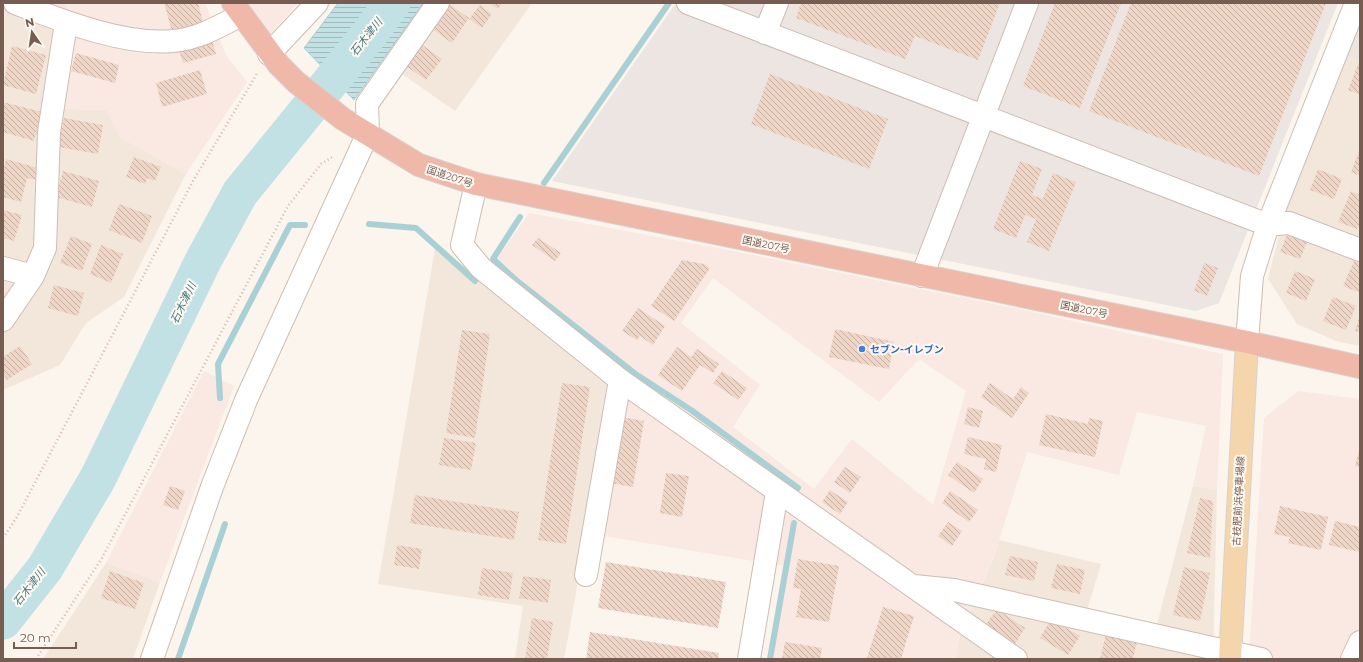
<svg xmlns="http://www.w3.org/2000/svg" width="1363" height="662" font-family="Montserrat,'Noto Sans JP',sans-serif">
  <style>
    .residential { fill: #f3e7dc }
    .commercial { fill: #fae8e2; fill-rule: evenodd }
    .industrial { fill: #ece5e1 }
    .water { fill: url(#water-rules); stroke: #a9d1d5 }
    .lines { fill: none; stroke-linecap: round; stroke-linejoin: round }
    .stream { stroke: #a9d1d5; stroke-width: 6 }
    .river { stroke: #c2e1e4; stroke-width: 37 }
    .building { fill: url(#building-back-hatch) }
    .minor-casing { stroke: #cdbdb3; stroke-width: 24 }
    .major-casing { stroke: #d9d1ce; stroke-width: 24 }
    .highway-casing { stroke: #d9d1ce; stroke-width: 24 }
    .path { stroke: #d4b8a9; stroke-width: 2.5; stroke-dasharray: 1 3; stroke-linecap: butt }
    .minor { stroke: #fff; stroke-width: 22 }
    .major { stroke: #f4d5ac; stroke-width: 22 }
    .highway { stroke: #f0b8a9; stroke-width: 22 }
    .shop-dot { fill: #3f7fe0; stroke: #fef9f3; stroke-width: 1.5 }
    .labels { text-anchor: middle; stroke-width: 4; stroke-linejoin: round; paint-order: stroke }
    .street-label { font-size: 10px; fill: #765c51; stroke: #fef9f3 }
    .shop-label { font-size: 10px; font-weight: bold; fill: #366cbe; stroke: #fef9f3; text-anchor: start }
    .water-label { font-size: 11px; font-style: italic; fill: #48797f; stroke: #fef9f3 }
  </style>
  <defs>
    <pattern id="water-rules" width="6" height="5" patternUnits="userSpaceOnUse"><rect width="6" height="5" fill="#c2e1e4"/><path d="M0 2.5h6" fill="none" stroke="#a2babb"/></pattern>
    <pattern id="building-back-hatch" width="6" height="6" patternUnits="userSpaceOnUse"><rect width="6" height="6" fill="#efd5c6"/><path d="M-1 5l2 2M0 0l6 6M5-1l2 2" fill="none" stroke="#c6b0a3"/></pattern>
  </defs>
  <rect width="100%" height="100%" fill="#fbf5ed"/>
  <!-- residential -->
  <path class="residential" d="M3,3H67L45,108L106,110L120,137L186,174L124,297L86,323L60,365L3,390Z
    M442,3H532L455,111L395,69Z
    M1347,56L1360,61V346L1336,341L1297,324L1268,279L1285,211Z
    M436,243L481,282L614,383L564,659H515L523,606L378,584Z
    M1193,486L1217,490L1213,659H955L960,635L994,557L999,540L1101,564L1085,617L1155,632Z
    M106,563L160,582L133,659H43Z"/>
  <!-- commercial -->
  <path class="commercial" d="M67,3H205L226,55L247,82L186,174L120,137L106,110L45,108Z
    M244,3H298L269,36Z
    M529,213L728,250L1014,308L1223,354L1217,490L1193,486L1206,426L1137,412L1119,475L1027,452L994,556L960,635L955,659H767L783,566L586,533L614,383L481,282ZM713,278L879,402L919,359L966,391L933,505L852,439L814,489L733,427L760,385L681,323Z
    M204,371L234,386L160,582L106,563Z
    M1298,391L1360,399V659H1249L1264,418Z"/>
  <!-- industrial -->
  <path class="industrial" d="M676,3H1338L1219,303L1196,311L552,181Z
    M1360,24V61L1347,56Z"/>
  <!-- water -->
  <path class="water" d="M338,3H423L354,100L304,48Z"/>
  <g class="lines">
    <!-- stream -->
    <path class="stream" d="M544,183L669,3
      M520,217L493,259L516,280L637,375L691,410L798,488
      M369,224L416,228L475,281
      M220,398L218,364L290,225H305
      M178,659L225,524
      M770,659L794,523"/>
    <!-- river -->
    <path class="river" d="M3,621L45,568L98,478L203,261L240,193L371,32L392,3"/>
  </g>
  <!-- building -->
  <path class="building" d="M164,3H198L203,22L172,31Z
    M490,3H502L498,9Z
    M801,3H1000L978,60L915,36L905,59L796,18Z
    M1055,3H1121L1080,108L1023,86Z
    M1131,3H1326L1259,176L1089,111Z
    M449,4L469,18L452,43L431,28Z
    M480,5L492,14L482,28L469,19Z
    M212,41L216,54L183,63L179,50Z
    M421,44L442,59L426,80L406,66Z
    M12,46L46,55L36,94L3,85Z
    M76,53L119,65L115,83L71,71Z
    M1358,64L1360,65V95L1348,90Z
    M200,70L207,94L162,107L156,83Z
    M770,74L888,119L869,169L751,124Z
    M3,102L42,112L34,141L3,132Z
    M64,118L103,125L98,154L58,147Z
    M1360,149V176L1351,172Z
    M134,157L161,167L155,181L147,178L145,184L126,177Z
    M6,159L38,168L35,180L27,178L21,202L3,197V172Z
    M1020,161L1042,169L1032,195L1043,199L1053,173L1076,182L1049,251L1027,242L1036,219L1025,215L1016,238L993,229Z
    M1318,169L1342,179L1334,199L1310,190Z
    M63,171L99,181L92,207L56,197Z
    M1351,191L1360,195V223L1357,229L1338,222Z
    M119,204L152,216L142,243L109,230Z
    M3,210L22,215L14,241L3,238Z
    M1288,232L1308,240L1300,259L1280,252Z
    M71,236L92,244L82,271L60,263Z
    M538,238L561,253L555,261L532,245Z
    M101,245L123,254L111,283L90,274Z
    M682,260L704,264L710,268L674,321L651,306Z
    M1354,261L1360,263V293L1343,286Z
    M1204,263L1218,268L1207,296L1194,291Z
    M1295,271L1315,279L1306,301L1286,293Z
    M54,285L84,293L78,316L48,308Z
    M1333,297L1356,306L1346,330L1323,321Z
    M638,308L665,326L653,345L640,336L637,340L622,331Z
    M1360,315V332L1355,331Z
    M835,329L894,342L889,369L829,357Z
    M462,330L490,334L475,438L446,433Z
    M20,346L32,364L7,380L3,374V357Z
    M677,347L691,357L697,349L719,364L713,373L700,365L682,391L658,375Z
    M722,371L747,388L738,400L713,383Z
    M562,383L590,387L566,544L538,540Z
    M990,383L1013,399L1021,387L1029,393L1012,418L981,397Z
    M968,407L983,411L979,428L964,424Z
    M1046,414L1088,424L1089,418L1103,421L1095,457L1039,445Z
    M621,417L644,421L633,487L610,483Z
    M968,437L1002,445L996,472L984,469L986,459L964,454Z
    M444,438L476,443L471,470L439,465Z
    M1360,447V467L1355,466Z
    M957,462L983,479L974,493L948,475Z
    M845,467L861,477L850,493L834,482Z
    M666,473L689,476L682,517L660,513Z
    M170,486L185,491L178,510L163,505Z
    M830,490L848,502L840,514L822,502Z
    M950,491L978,510L969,522L942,503Z
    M415,495L519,512L514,540L410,523Z
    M1200,498L1213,501L1210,558L1187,553Z
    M1280,506L1328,517L1321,550L1288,543L1290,537L1274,534Z
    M1335,521L1360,527V552L1329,545Z
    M948,522L962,531L952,546L938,536Z
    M397,545L422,549L419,569L394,565Z
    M1010,556L1038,562L1034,581L1005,575Z
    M798,559L839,566L829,622L796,617L801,589L793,588Z
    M606,562L726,582L718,628L598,608Z
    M1057,564L1085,570L1080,594L1051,588Z
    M1184,567L1210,573L1200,621L1173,615Z
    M482,568L513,573L509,600L478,595Z
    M110,571L144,583L135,609L101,598Z
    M523,576L551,580L548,603L519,598Z
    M883,607L914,616L901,659L867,658Z
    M997,609L1025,628L1015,644L986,624Z
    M532,618L553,622L547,659H525Z
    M1051,619L1080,636L1068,655L1040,638Z
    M590,632L719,653L718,659H586Z
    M1106,634L1137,642L1133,659H1100Z
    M785,642L822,648L820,659H782Z"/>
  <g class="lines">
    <!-- minor casing -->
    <g class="minor-casing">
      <path id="minor" d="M15,3C60,20 125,46 173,41C198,39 220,26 241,15
        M688,3L1268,225L1289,223L1360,250
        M765,33L777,3
        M269,54L317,3
        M476,184L462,245L481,268L620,380L1016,659
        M3,268L33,276
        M922,276L1027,3
        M3,320L33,276L45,248L49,132L66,23
        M1247,342L1252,276L1268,225L1356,3
        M586,575L620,380
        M914,586L954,590L1261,659
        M152,659L212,487L246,400L368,133L367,104L438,3
        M749,659L777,492
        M1352,659L1360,642"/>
    </g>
    <!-- major casing -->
    <g class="major-casing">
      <path id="major" d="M1230,659L1247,342"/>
    </g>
    <!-- highway casing -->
    <g class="highway-casing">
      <path id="highway" d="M233,3L279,65L296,82L343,119L419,165L476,184L1247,342L1360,367"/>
    </g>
    <!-- path -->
    <path class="path" d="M3,538L17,517L193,181L258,72
      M36,659L102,558L288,206L321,164L334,156"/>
    <!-- minor -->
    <use href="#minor" class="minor"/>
    <!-- major -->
    <use href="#major" class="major"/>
    <!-- highway -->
    <use href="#highway" class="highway"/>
  </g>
  <!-- markers -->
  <circle class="shop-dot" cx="862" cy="349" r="4"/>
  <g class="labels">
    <!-- street labels -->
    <g class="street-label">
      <text transform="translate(450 176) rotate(18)" y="4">国道207号</text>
      <text transform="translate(766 244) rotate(12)" y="4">国道207号</text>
      <text transform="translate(1084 309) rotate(12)" y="4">国道207号</text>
      <text transform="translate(1238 501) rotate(-87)" y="4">古枝肥前浜停車場線</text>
    </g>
    <!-- shop labels -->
    <g class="shop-label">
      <text x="870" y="353">セブン-イレブン</text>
    </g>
    <!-- water labels -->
    <g class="water-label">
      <text transform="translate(366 37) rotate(-52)" y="4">石木津川</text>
      <text transform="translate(183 303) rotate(-64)" y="4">石木津川</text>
      <text transform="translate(29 587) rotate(-52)" y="4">石木津川</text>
    </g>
  </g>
  <!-- border -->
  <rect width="1363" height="662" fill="none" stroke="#765c51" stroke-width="8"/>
  <!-- north arrow -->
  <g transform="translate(32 32) rotate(347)" stroke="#fef9f3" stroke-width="3" paint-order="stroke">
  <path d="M0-3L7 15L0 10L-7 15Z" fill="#765c51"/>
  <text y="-6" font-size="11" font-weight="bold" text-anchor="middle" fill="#765c51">N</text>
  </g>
  <!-- scale -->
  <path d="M14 642v6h62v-6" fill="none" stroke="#765c51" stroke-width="2"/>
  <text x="20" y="642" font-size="12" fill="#765c51" stroke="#fef9f3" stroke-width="3" paint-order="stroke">20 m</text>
</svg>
